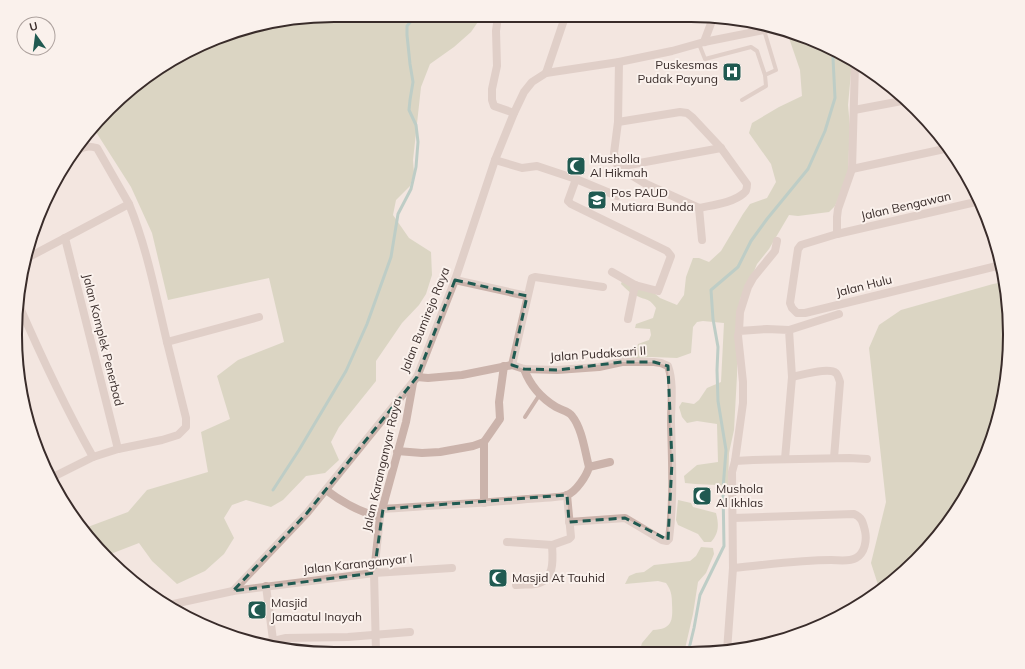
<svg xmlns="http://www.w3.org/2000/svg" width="1025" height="669" viewBox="0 0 1025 669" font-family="Mulish,sans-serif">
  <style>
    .green { fill: #bec2a0 }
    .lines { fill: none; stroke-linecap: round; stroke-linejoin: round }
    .stream { stroke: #7fafa7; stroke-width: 3 }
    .service { stroke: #cbb3ab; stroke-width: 4 }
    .minor { stroke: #cbb3ab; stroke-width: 8 }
    .marked { fill: none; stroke: #205a51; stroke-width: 3; stroke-dasharray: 8 5; stroke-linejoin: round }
    .labels { text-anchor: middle; stroke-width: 4; stroke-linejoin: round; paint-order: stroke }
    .poi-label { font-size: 12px; fill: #392c2a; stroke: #faf1ec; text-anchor: start }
    .street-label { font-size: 12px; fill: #392c2a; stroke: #faf1ec }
    .rim { fill: none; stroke: #392c2a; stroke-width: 2 }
  </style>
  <rect width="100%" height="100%" fill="#f3e6e0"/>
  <g class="green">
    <path d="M335,15L482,16L471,32L454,47L430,64L421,87L413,160L414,173L410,186L396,200L393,215L409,238L431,252L432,275L426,294L419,305L402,323L376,361V381L339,427L331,442L339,460L325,473L306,476L283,500L271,507L246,500L232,505L224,518L234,538L224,554L205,571L177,584L152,561L139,543L108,555L85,528L128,512L147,490L208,472L201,432L230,419L217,376L238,360L284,342L269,278L168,300L152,233L131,187L96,132L83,138L157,69L232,32Z"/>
    <path d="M788,35L832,48L852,62L848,105L850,127L848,171L841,192L835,206L829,212L798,216L789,215L769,249L757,264L750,281L740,299L737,337V375L734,430L729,453L728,486C713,484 699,485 685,483L684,476L697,465L718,462L717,424L697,421L687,423L682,417L679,407L682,402L694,404L699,400L707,388L721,382L724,323L703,321L697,322L693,327L691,353L677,358L652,357L638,358L627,360L622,359L620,354L637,349L638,344L649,340L651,335L650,329L635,328L636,324L653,318L656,308C648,297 647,301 637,296C631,294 625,288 621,284L623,278L647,287L660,298L677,305L684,295L686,277L693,258H699L709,262L721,251L743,214L750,204L767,198L776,182L771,164L749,133L752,123L779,107L802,96L800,70Z"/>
    <path d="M1004,282L1009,314L1007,376L993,437L967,494L931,545L880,591L871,563L886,502L869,348L879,325L901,310L993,284Z"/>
    <path d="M678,500L691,503L693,507L716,513C719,525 719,533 711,542H704L698,534L678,525L676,520Z"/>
    <path d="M701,547L713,548L714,554L706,573L698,582L693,614L684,653H639L642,643L653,630C672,629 673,621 672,604C672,595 671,590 666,583L658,581L625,584L629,576L636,573L644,572L654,565L690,561L696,556Z"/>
  </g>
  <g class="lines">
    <g class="stream">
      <path d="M273,490L299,450L346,371L367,324L391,257L398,214L411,189L416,167L418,142L416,125L409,110L410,100L413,82L410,64L407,35V26L413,19L418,16"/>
      <path d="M688,653L694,628L700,595L724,546L723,489L726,450L718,401L717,370L718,347L713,319L711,290L738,267L751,241L767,219L808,169L825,131L835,98L833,58L834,49"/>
    </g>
    <g class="service">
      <path d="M699,44L705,59L751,47L757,51L765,75"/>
      <path d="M742,100L766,86L765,75L776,70L764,30"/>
      <path d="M525,417L540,394"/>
    </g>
    <g class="minor">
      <path d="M498,16L496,31L497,66L492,89V100L494,106L514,113"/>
      <path d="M704,42L713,18"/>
      <path d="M619,62L618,122L614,153L618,167L646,184L699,208L702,240"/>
      <path d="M855,64L852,169L838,209L837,217V234L980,201"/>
      <path d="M546,73L619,62L672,51L704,42L769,29"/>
      <path d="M854,110L907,100"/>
      <path d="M618,122L680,112L687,113L692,117L721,148L747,184C747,187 747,191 744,193C733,203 713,205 699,208"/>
      <path d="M74,152C83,147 87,145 97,148L129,204"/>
      <path d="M495,160L522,168L537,166L576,179L568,201L571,204L667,251L671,256L658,291L635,285L612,272"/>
      <path d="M618,167L721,148"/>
      <path d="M852,169L949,148"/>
      <path d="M576,179L617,196"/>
      <path d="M837,234L801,245L798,249L790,303L792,308L797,313H805L1001,265"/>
      <path d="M65,238L118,449L162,440L178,435L186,427V418L167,342"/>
      <path d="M29,257L129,204C147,248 156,296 167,342L259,317"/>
      <path d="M455,280L527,296"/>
      <path d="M18,303C41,356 65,407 93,457L118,449"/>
      <path d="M628,319L635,285"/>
      <path d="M789,330L839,314"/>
      <path d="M739,331L740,312L748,287L753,278L775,251L777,241"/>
      <path d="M512,365L532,278L535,277L603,287"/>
      <path d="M417,377L428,378L462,375L512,365L524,369L557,370L599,367L622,362H654L661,363L668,366C674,383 671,404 671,422C672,461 674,500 669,539L667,541L662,540L625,518L569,522"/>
      <path d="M792,377C801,375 829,367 836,373C838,375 839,379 840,382L834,458"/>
      <path d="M397,451L422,453L440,452L473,446L484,442L500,419L499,402L504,366"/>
      <path d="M735,461L753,460L849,458L867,459"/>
      <path d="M589,467L610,462"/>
      <path d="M51,478L93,457"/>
      <path d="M326,490C343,503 359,512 380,517"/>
      <path d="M484,503V442"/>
      <path d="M383,509C431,505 479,504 527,499C535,498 561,498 567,495C576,492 587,475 589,467C585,452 582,428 572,416C569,411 561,410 556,407C541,398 530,385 524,369"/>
      <path d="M507,542L552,545L569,539L571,537L567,495"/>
      <path d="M733,568C766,565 799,560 831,560C839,560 849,562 856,558C865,553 867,540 865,531C863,523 862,517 854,514L733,518"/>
      <path d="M516,585C522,584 529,585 535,584C555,581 553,560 552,545"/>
      <path d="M266,586L273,640"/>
      <path d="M233,591L307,513L417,377L455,280L495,160L514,113L524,92L532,82L546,73L565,17"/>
      <path d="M169,605L233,591L374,573L452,568"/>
      <path d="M265,643L286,638L348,637L410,632"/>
      <path d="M727,651L733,568L732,472L735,461L743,403V382L738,336L739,331L767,329L789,330L792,377L785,459"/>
      <path d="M376,652L374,573L380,517L406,422L413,383"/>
    </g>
  </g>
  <path d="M0 0H1025V669H0ZM455,280L527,296L512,365L524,369L557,370L622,362H654L668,366L672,462L668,540L625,518L569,522L567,495L383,509L374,573L233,591L307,513L417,377Z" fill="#f3e6e0" fill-opacity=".55" fill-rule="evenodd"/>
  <path class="marked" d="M455,280L527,296L512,365L524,369L557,370L622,362H654L668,366L672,462L668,540L625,518L569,522L567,495L383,509L374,573L233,591L307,513L417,377Z"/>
  <defs>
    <g id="hospital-square" transform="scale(1)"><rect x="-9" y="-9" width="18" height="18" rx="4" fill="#205a51" stroke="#faf1ec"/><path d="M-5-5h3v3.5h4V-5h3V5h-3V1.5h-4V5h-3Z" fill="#fff"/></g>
    <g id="mosque-square" transform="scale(1)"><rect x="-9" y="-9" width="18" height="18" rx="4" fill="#205a51" stroke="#faf1ec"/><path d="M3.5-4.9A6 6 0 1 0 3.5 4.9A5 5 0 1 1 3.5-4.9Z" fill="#fff"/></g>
    <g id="school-square" transform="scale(1)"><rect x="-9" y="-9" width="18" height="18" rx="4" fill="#205a51" stroke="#faf1ec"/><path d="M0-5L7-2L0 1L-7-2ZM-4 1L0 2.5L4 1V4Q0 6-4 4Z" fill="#fff"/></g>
  </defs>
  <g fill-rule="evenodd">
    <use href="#hospital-square" x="732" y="72"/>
    <use href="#mosque-square" x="576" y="166"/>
    <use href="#school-square" x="597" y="200"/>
    <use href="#mosque-square" x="702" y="496"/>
    <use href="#mosque-square" x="498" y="578"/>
    <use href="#mosque-square" x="257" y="610"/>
  </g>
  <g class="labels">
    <g class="poi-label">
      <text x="718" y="69" text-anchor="end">Puskesmas<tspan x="718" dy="14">Pudak Payung</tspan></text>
      <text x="590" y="163">Musholla<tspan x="590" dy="14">Al Hikmah</tspan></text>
      <text x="611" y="197">Pos PAUD<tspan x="611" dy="14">Mutiara Bunda</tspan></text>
      <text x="716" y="493">Mushola<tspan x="716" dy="14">Al Ikhlas</tspan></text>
      <text x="512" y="582">Masjid At Tauhid</text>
      <text x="271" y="607">Masjid<tspan x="271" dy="14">Jamaatul Inayah</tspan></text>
    </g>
    <g class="street-label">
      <text transform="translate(906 206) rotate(-13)" y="4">Jalan Bengawan</text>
      <text transform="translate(864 286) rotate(-14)" y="4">Jalan Hulu</text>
      <text transform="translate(425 320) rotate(-68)" y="4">Jalan Bumirejo Raya</text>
      <text transform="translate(103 340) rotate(76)" y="4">Jalan Komplek Penerbad</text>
      <text transform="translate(598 354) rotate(-4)" y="4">Jalan Pudaksari II</text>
      <text transform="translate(382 465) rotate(-77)" y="4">Jalan Karanganyar Raya</text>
      <text transform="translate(358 564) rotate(-6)" y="4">Jalan Karanganyar I</text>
    </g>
  </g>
  <path d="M0 0H1025V669H0ZM334 22H691A312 312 0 0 1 1003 334V335A312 312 0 0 1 691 647H334A312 312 0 0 1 22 335V334A312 312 0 0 1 334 22Z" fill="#faf1ec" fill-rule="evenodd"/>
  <path class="rim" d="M334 22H691A312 312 0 0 1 1003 334V335A312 312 0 0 1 691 647H334A312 312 0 0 1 22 335V334A312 312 0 0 1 334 22Z"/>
  <g transform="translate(36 36) rotate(346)"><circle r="19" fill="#faf1ec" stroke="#ada29e"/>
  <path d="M0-3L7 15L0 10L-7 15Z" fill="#205a51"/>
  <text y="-6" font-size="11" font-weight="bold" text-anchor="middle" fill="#392c2a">U</text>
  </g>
</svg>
